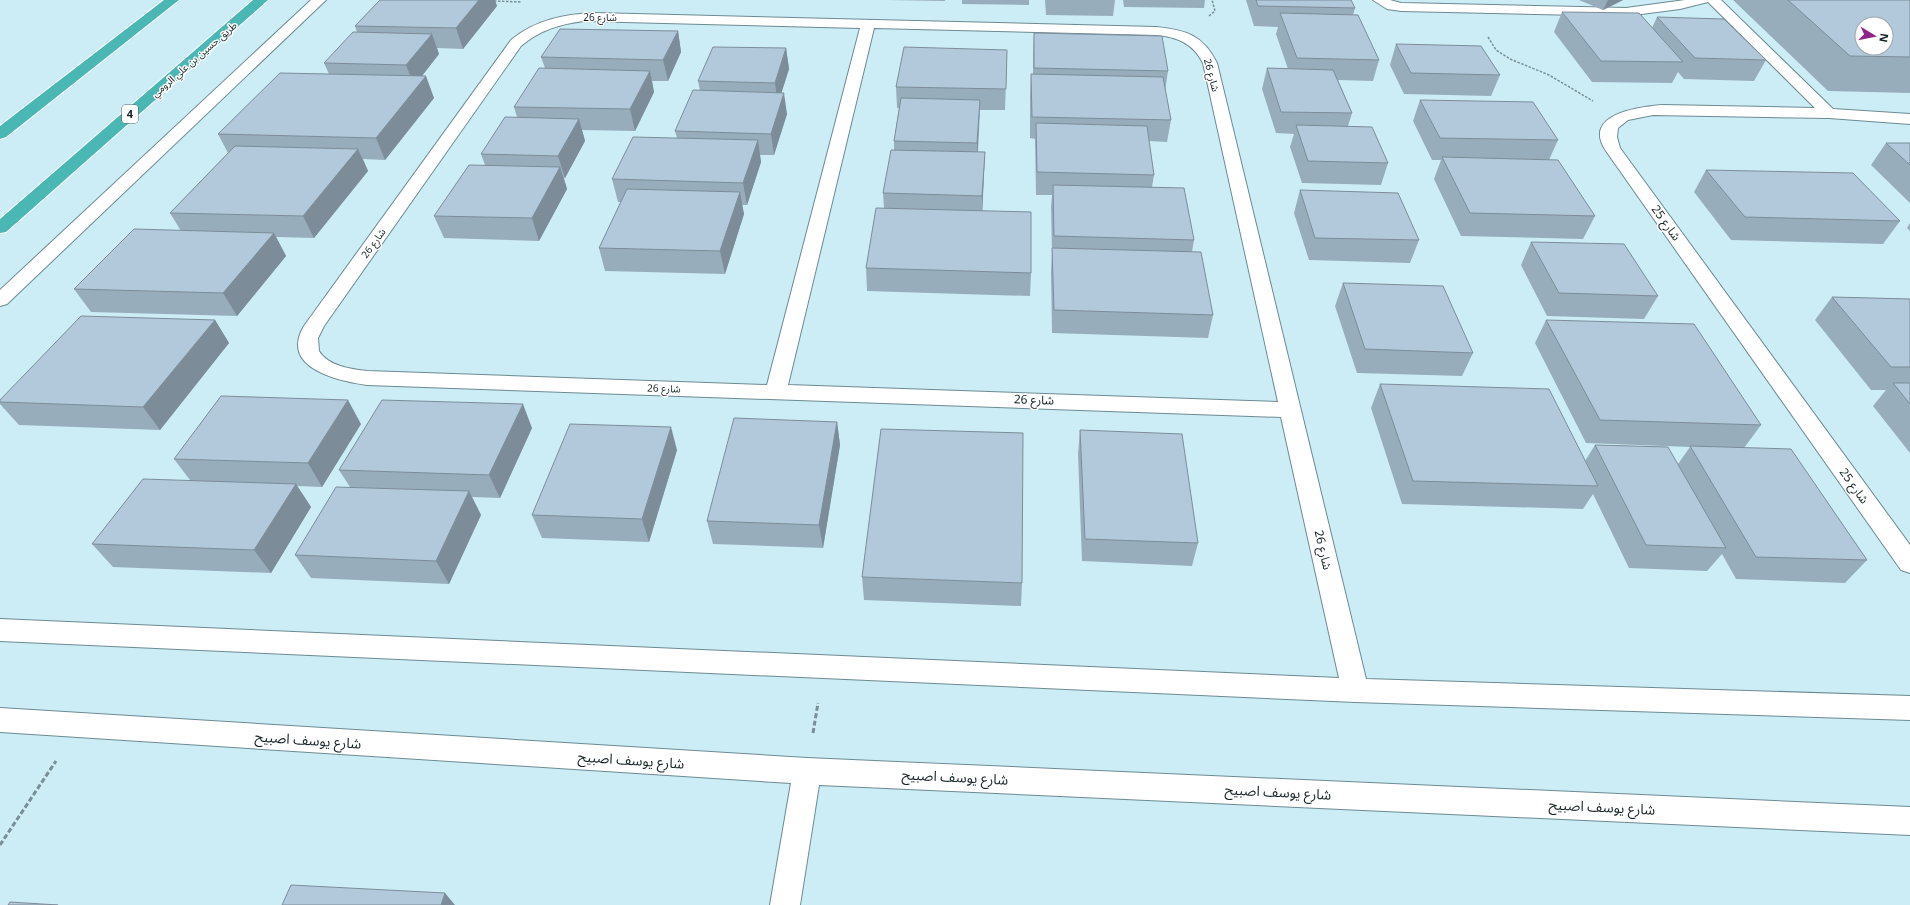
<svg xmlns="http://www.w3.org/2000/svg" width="1910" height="905" viewBox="0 0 1910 905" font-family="'Noto Sans','Noto Sans Arabic',sans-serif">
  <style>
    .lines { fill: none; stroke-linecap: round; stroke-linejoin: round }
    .minor-casing { stroke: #6c8a92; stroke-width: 2 }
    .highway-casing { stroke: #fff; stroke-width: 2 }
    .path-far1 { stroke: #778f95; stroke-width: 1.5; stroke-dasharray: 2.5 1.5; stroke-linecap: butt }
    .path { stroke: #778f95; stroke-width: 3; stroke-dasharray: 5 2.5; stroke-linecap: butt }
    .minor { fill: #fff; fill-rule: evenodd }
    .highway { fill: #4bb7b4; fill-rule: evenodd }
    .wall { fill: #98adbc }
    .shaded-wall { fill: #7c8d99 }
    .building { fill: #b1c9db; stroke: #7c8d99; fill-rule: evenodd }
    .labels { text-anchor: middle; stroke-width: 3; stroke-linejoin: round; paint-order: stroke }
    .far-street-label { font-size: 10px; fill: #152225; stroke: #fff }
    .shield { fill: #fff; stroke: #5b6466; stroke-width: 1 }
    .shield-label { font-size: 11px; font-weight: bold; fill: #152225 }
    .street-label { font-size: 12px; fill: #152225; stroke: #fff }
    .near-street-label { font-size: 14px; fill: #152225; stroke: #fff }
  </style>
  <rect width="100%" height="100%" fill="#ccedf6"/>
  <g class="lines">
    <g class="minor-casing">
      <g id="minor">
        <path d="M311,0H326L7,304L0,306V290Z"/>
        <path d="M1373,0H1390L1401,3L1626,8L1685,0H1721L1833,109L1910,114V124L1829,118L1653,115L1628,120L1618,128L1617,137L1620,148L1910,545V573L1901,570L1606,151C1581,114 1639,107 1662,105L1815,108L1708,2L1680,9L1626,16L1401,11L1387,9Z"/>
        <path d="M595,13L1156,27C1186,30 1203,35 1217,63L1366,679L1910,696V720L1355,702L0,641V619L1339,678L1281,417L367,385C338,381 279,368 304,326L511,40C535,20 564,14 595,13ZM584,21L860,28L767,385L367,371C351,369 328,366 319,351L318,338L324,326L521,46C540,30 560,24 584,21ZM874,28L1156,35C1177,37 1193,43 1203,63L1278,402L788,385Z"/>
        <path d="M0,708L807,758L1910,807V835L819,785L800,905H770L791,783L0,732Z"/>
      </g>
    </g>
    <g class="highway-casing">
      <g id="highway">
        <path d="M164,0H179L6,137L0,139V126Z"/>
        <path d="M253,0H268L6,232L0,233V219Z"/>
      </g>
    </g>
    <g class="path-far1">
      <path d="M494,1L522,2"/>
      <path d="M1209,16L1215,11L1212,0"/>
      <path d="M1488,37L1496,50L1510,59L1549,75L1593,101"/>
    </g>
    <g class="path">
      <path d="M813,733L818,703"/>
      <path d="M0,845L56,761"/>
    </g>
    <use href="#minor" class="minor"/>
    <use href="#highway" class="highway"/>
  </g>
  <g class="wall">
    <path d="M380,0H495L497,6L463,49L437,48L439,54L422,76L434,98L385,160L363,159L368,171L314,238L276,237L286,256L237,316L91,312L74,289L181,231L170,213L228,153L218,134L329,74L324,63L357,32L355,26Z"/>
    <path d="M886,0H945V1Z"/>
    <path d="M962,0H1029V5L962,4Z"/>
    <path d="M1045,0H1115L1113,16L1046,15Z"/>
    <path d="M1123,0H1205L1204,8L1124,7Z"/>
    <path d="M1246,0H1351L1355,8L1353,15L1379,60L1373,81L1338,80L1352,113L1348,126L1388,163L1381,185L1302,183L1290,147L1294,134L1276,133L1262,89L1267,68L1288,69L1276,34L1278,27L1254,26Z"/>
    <path d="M1579,0H1623L1603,10Z"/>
    <path d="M1733,0H1910V93L1828,91Z"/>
    <path d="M1562,12L1652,28L1657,17L1766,60L1754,81L1684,79L1678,72L1672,83L1592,82L1554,32Z"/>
    <path d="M678,31L681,52L668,81H652L654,92L635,131L582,130L585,141L565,178H564L567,189L539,241L444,238L434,216L485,165L481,154L517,117L514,107L545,68L541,57Z"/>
    <path d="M1034,33L1168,71L1165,92L1171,120L1167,142L1149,141L1154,175L1152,187L1194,240L1192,252L1213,315L1208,338L1052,333L1051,271L1052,253L1051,207L1052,195H1036L1035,139L1030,138V95L1031,74H1033V54Z"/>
    <path d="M1396,44L1500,75L1491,96L1404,94L1390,65Z"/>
    <path d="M786,48L789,69L781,93L787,114L774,155H760L761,162L747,205H742L744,214L725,274L605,271L599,248L621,202H618L612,179L677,138L675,131L700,91L698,81Z"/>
    <path d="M1007,50L1005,110H980L978,152H985L982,211L1031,273L1030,296L867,291L866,268L884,208L883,193L894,150V141L899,108H897L896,87Z"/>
    <path d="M1420,100L1558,140L1549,160L1595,216L1583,239L1461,236L1434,179L1441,160H1432L1413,121Z"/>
    <path d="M1886,143H1910V203L1871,165Z"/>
    <path d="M1706,170L1900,221L1883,244L1731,240L1694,192Z"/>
    <path d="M1300,190L1419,240L1410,263L1309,260L1294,213Z"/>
    <path d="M1910,223V231L1907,228Z"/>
    <path d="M1531,242L1658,296L1644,319L1547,316L1521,265Z"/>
    <path d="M1343,283L1473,353L1462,376L1357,373L1335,306Z"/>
    <path d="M1832,297L1910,299V453L1873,406L1886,390H1871L1815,320Z"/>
    <path d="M215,320L229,343L160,430L19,425L0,404V400Z"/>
    <path d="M1546,320L1761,425L1744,448L1867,560L1845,583L1736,579L1722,554L1707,571L1629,568L1593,494L1583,509L1402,504L1371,408L1380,384L1585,461L1595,445L1678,464L1690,447L1586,443L1535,343Z"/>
    <path d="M837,422L840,445L823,548L713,544L707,521Z"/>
    <path d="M361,424L322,487L297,486L311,507L271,573L113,567L92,544L190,480L174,459Z"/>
    <path d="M532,428L500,498L472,497L481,515L449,584L311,578L295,555L350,487L339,470Z"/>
    <path d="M1080,430L1198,543L1192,566L1082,561L1078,454Z"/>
    <path d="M677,450L649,542L542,538L532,515Z"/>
    <path d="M862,577L1022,583L1021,606L864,600Z"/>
  </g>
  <g class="shaded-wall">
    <path d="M479,0H495L497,6L463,49L456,28Z"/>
    <path d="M1608,0H1623L1603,10Z"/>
    <path d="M678,31L681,52L668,81L663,60Z"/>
    <path d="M432,34L439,54L414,86L406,65Z"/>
    <path d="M786,48L789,69L778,104L775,83Z"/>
    <path d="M650,71L654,92L635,131L630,109Z"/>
    <path d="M426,76L434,98L385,160L376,138Z"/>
    <path d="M784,93L787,114L774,155L771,134Z"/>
    <path d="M980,100L979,121L977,165V143Z"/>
    <path d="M579,119L585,141L565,178L558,156Z"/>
    <path d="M758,140L761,162L747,205L743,183Z"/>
    <path d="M358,149L368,171L314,238L303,216Z"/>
    <path d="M985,152L982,218V196Z"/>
    <path d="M560,167L567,189L539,241L532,218Z"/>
    <path d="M740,192L744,214L725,274L720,251Z"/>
    <path d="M274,233L286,256L237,316L223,293Z"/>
    <path d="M215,320L229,343L160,430L143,407Z"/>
    <path d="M348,400L361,424L322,487L308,463Z"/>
    <path d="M523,404L532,428L500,498L489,475Z"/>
    <path d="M837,422L840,445L823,548L819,525Z"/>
    <path d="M671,427L677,450L649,542L642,519Z"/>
    <path d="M296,484L311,507L271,573L254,550Z"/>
    <path d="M469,491L481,515L449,584L436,561Z"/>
    <path d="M445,893L455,905H441Z"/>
  </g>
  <g class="building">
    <path d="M380,0H479L456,28L355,26Z"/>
    <path d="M1256,0H1351L1355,8L1258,6Z"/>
    <path d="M1788,0H1910V57L1850,56ZM1862,24H1886V48H1862Z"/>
    <path d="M1562,12L1639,13L1683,62L1601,61Z"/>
    <path d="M1280,13L1358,15L1379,60L1297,58Z"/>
    <path d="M1657,17L1724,19L1766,60L1695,58Z"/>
    <path d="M560,29L678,31L663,60L541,57Z"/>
    <path d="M353,32L432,34L406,65L324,63Z"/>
    <path d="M1034,33L1162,36L1168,71L1034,68Z"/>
    <path d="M1396,44L1481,46L1500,75L1411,73Z"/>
    <path d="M713,47L786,48L775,83L698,81Z"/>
    <path d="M904,47L1007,50L1006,89L896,87Z"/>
    <path d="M539,68L650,71L630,109L514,107Z"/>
    <path d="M1267,68L1333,70L1352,113L1281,112Z"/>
    <path d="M280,73L426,76L376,138L218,134Z"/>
    <path d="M1031,74L1163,77L1171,120L1032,117Z"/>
    <path d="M693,90L784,93L771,134L675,131Z"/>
    <path d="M901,98L980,100L977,143L894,141Z"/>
    <path d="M1420,100L1533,102L1558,140L1440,138Z"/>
    <path d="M505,117L579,119L558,156L481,154Z"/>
    <path d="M1036,123L1147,126L1154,175L1037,172Z"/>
    <path d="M1296,125L1372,127L1388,163L1308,161Z"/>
    <path d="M633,137L758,140L743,183L612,179Z"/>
    <path d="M1886,143H1910V165Z"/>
    <path d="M235,146L358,149L303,216L170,213Z"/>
    <path d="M891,150L985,152L982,196L883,193Z"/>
    <path d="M1442,157L1558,160L1595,216L1470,213Z"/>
    <path d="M469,165L560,167L532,218L434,216Z"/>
    <path d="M1706,170L1853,173L1900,221L1745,217Z"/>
    <path d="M1053,185L1184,188L1194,240L1054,236Z"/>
    <path d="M627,189L740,192L720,251L599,248Z"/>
    <path d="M1300,190L1398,193L1419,240L1315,238Z"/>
    <path d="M876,208L1031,212V273L866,268Z"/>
    <path d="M134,229L274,233L223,293L74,289Z"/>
    <path d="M1531,242L1624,244L1658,296L1559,293Z"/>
    <path d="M1052,248L1201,252L1213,315L1054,310Z"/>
    <path d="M1343,283L1443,286L1473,353L1365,349Z"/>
    <path d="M1832,297L1910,299V367H1891Z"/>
    <path d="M81,316L215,320L143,407L0,402V400Z"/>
    <path d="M1546,320L1694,324L1761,425L1600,420Z"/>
    <path d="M1893,383H1910V404Z"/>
    <path d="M1380,384L1549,389L1598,486L1413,481Z"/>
    <path d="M221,396L348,400L308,463L174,459Z"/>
    <path d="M382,400L523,404L489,475L339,470Z"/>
    <path d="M734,418L837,422L819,525L707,521Z"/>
    <path d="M570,424L671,427L642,519L532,515Z"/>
    <path d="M881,429L1023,433L1022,583L862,577Z"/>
    <path d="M1080,430L1182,434L1198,543L1085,539Z"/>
    <path d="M1595,445L1668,447L1726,548L1646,545Z"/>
    <path d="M1690,446L1791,449L1867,560L1756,557Z"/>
    <path d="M143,479L296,484L254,550L92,544Z"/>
    <path d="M336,487L469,491L436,561L295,555Z"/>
    <path d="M291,885L445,893L441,905H282Z"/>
    <path d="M10,902L58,905H8Z"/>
  </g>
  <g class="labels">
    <g class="far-street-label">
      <text x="600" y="21">شارع 26</text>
      <text transform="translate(194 59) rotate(-41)" y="4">طريق حسين بن علي الرومي</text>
      <text transform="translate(1212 75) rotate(75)" y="4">شارع 26</text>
      <text transform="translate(373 243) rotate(-54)" y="4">شارع 26</text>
      <text transform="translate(664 388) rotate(2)" y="4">شارع 26</text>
    </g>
    <rect class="shield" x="122" y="105" width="16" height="18" rx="3"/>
    <g class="shield-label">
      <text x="130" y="118">4</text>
    </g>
    <g class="street-label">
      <text transform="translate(1666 223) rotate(54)" y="4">شارع 25</text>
      <text transform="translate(1034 400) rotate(2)" y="4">شارع 26</text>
      <text transform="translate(1854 486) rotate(54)" y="4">شارع 25</text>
      <text transform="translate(1323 550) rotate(77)" y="4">شارع 26</text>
    </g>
    <g class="near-street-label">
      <text transform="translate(308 740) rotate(4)" y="5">شارع يوسف اصبيح</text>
      <text transform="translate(631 760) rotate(4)" y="5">شارع يوسف اصبيح</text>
      <text transform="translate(955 777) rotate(3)" y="5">شارع يوسف اصبيح</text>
      <text transform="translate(1278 792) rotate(3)" y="5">شارع يوسف اصبيح</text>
      <text transform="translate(1602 807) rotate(3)" y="5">شارع يوسف اصبيح</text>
    </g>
  </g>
  <g transform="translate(1874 36) rotate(100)"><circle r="19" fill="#ffffff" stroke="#a1a7a8"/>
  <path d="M0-3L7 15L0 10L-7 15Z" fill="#8f2488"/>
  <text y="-6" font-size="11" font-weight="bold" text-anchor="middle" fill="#152225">N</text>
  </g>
</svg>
